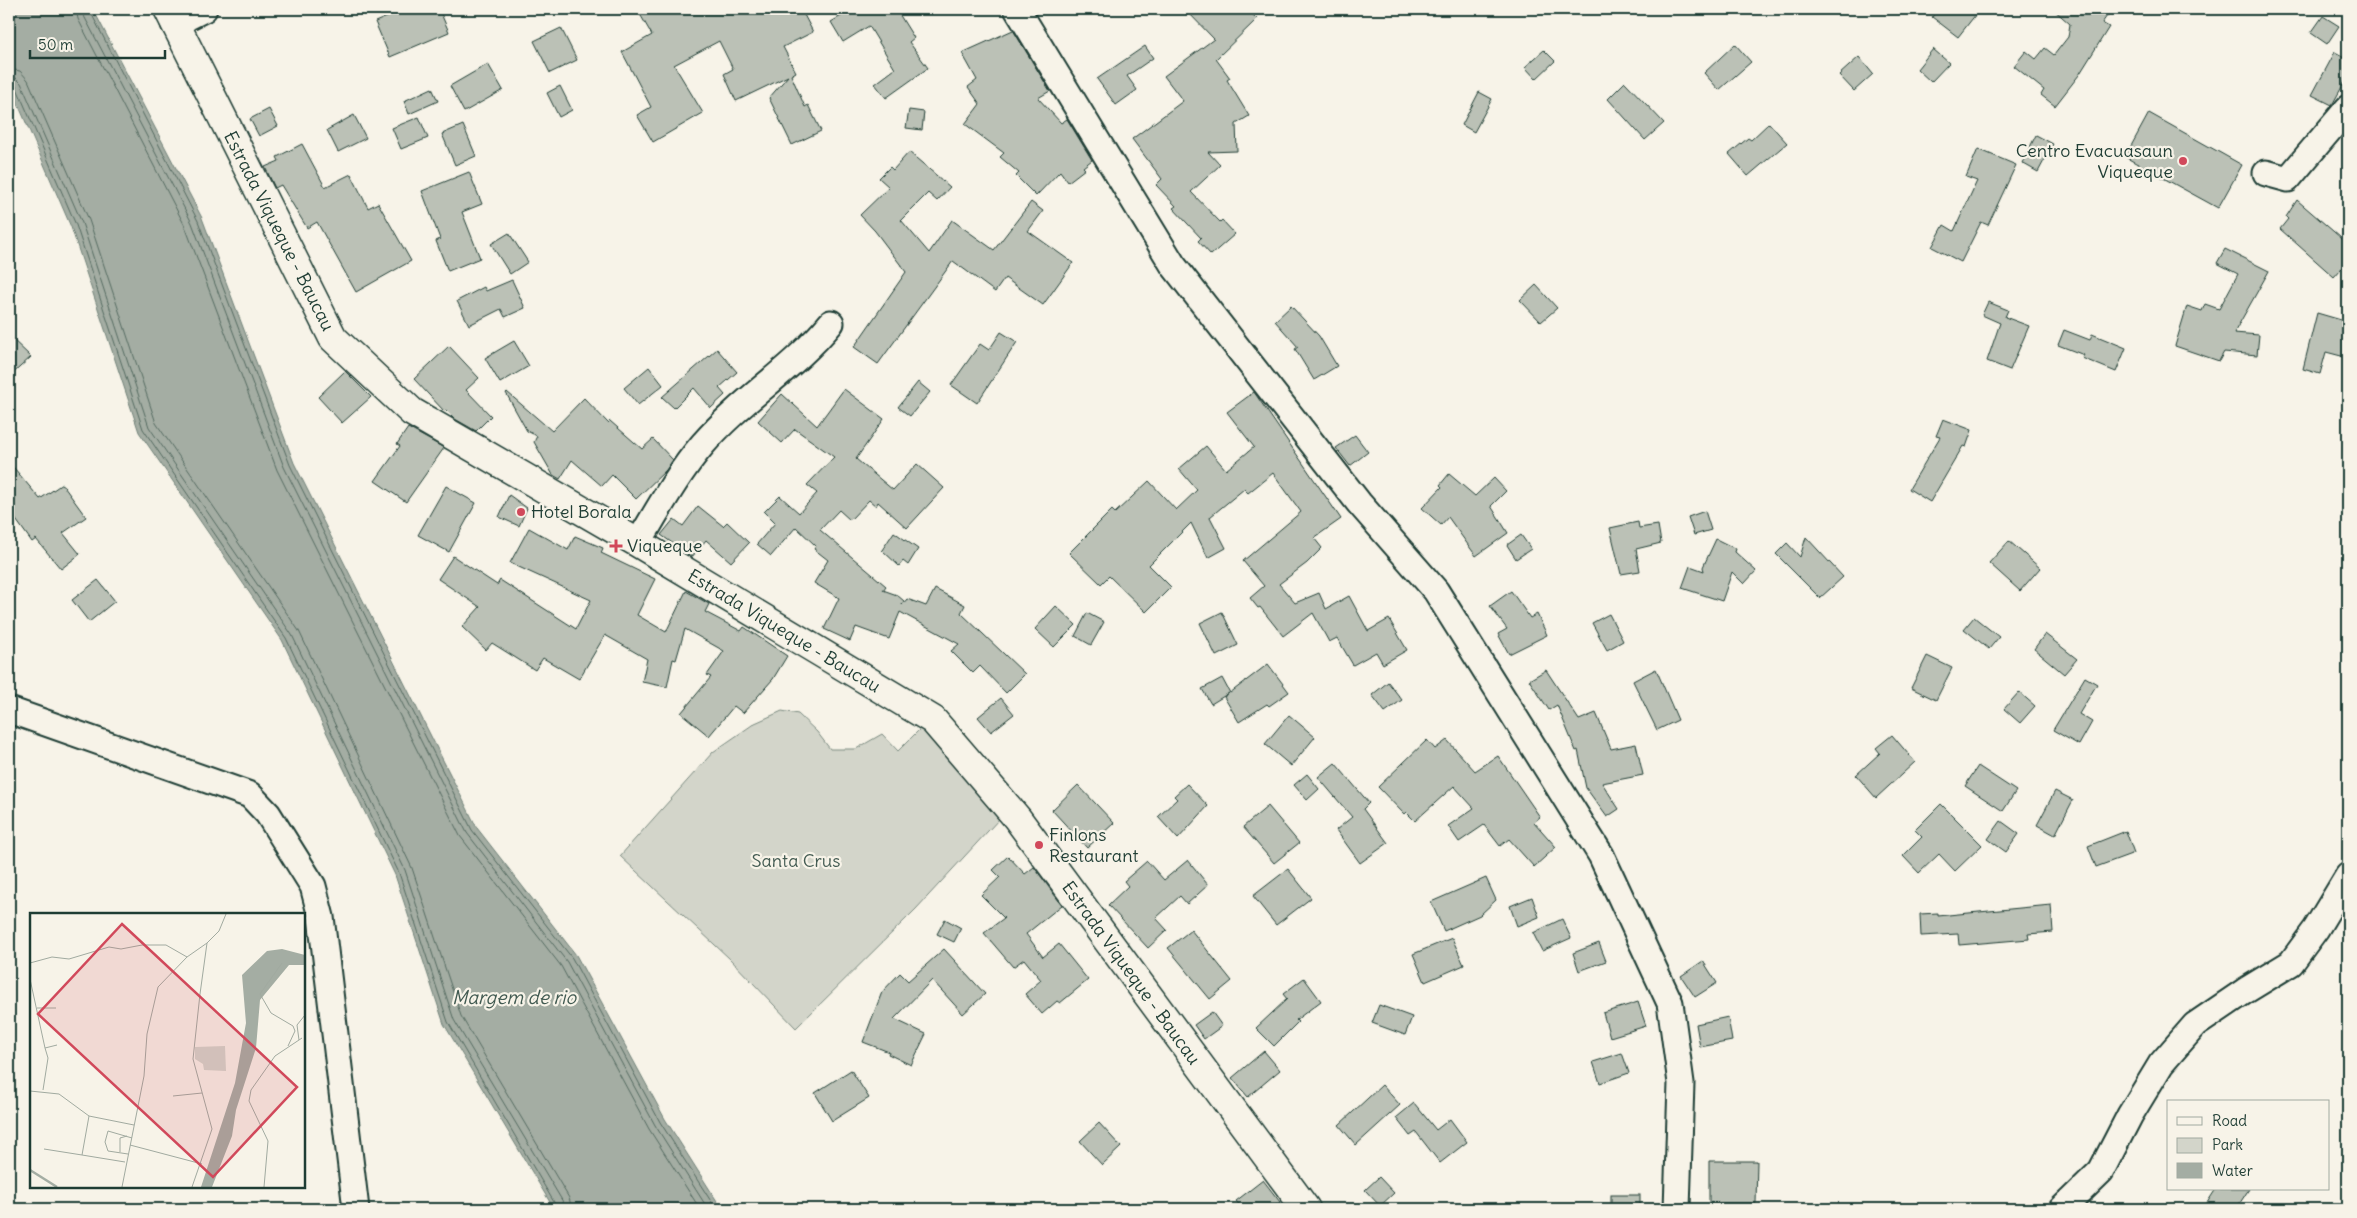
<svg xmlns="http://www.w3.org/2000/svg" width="2357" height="1218" viewBox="0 0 2357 1218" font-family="Delius,sans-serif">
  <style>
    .green { fill: #d3d5ca; stroke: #79897f }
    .water { fill: #a4ada3; stroke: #6f8077 }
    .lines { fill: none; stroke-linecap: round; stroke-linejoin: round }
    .shore { stroke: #546a60; stroke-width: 1 }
    .building { fill: #bbc1b6; stroke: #1f3d34 }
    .minor-casing { stroke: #1f3d34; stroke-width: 29 }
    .major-casing { stroke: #1f3d34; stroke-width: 31 }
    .minor { stroke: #f7f3e8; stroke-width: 25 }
    .major { stroke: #f7f3e8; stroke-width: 28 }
    .poi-dot { fill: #d1495b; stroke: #f7f3e8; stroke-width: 2 }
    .labels { text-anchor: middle; stroke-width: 4.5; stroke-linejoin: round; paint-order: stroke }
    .poi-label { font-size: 18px; fill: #1f3d34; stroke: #f7f3e8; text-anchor: start }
    .street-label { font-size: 18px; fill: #1f3d34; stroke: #f7f3e8 }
    .park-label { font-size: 18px; fill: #435b52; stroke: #f7f3e8 }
    .water-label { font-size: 19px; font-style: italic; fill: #405950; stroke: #f7f3e8 }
    .inset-river { fill: none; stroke: #a4ada3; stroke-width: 2.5 }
    .inset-road { fill: none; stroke: #a1aaa0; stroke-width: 1 }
    .view { fill: #d1495b; fill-opacity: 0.15; stroke: #d1495b; stroke-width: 2.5 }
    .inset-edge { fill: none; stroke: #1f3d34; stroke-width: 2.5 }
  </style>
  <rect width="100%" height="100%" fill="#f7f3e8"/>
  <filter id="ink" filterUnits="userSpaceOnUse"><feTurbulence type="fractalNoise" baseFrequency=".02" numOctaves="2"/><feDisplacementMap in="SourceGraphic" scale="10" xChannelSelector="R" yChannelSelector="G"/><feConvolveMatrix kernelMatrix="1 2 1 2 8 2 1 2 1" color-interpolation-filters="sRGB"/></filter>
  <g filter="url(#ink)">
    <path class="green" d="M782,711L798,714L817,732L830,749H856L882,734L898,751L922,727L1000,818L916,909L796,1028L730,959L620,856L713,752L755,723Z"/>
    <path class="water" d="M9,9H93L202,218L294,463L477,828L576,955L665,1119L722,1209H554L444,1024L395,875L282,640L139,432L71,227L9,83Z"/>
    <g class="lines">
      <g class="shore">
        <path d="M76,9L78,19L185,226L277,470L460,836L561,966L649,1129L700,1209"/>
        <path d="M83,9L84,16L192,223L284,467L467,833L567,962L655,1125L708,1209"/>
        <path d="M89,9L198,221L290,465L472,830L572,958L660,1122L716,1209"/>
        <path d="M9,69L20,71L28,80L89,220L156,423L299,631L412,868L461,1016L569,1198L572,1209"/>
        <path d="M9,76L16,78L21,83L82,223L149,427L292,635L405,870L454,1020L563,1202L564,1209"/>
        <path d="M9,83L16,86L76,225L143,429L286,638L399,873L448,1022L558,1209"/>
      </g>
    </g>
    <g class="building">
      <path d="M406,9H439L449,32L390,57L375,22Z"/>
      <path d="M637,9H801L813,32L783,47L796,72L791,75L805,107L808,105L821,131L792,145L769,98L788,76L736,101L724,74L733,69L719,41L674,65L703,113L653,142L637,115L651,107L622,52L652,35Z"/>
      <path d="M853,9H896L914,38L909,42L928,68L886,98L875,84L895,69L869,26L843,42L831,22Z"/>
      <path d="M1185,9H1247L1257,19L1216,59L1230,78L1227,80L1249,116L1236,124L1237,151L1208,152L1220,165L1191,192L1220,222L1222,220L1235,234L1211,255L1198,241L1201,238L1173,208L1176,206L1156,185L1162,179L1132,139L1183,101L1164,76L1214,39Z"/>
      <path d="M1938,9H1980L1958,37L1932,17Z"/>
      <path d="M2053,9H2112L2102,23L2109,27L2079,75L2055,106L2041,95L2044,90L2014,66L2026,51L2036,59L2045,48L2054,55L2068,37L2070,24Z"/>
      <path d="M2323,16L2339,26L2327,44L2311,33Z"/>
      <path d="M561,28L577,60L550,73L534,41Z"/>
      <path d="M1013,30L1050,91L1038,98L1061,123L1067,119L1092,160L1083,167L1085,169L1068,182L1060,171L1036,196L1016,176L1019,173L1000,157L1004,153L965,124L980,104L968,87L977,80L962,53Z"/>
      <path d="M1735,44L1751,62L1719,90L1704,73Z"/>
      <path d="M1145,46L1153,58L1127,76L1137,90L1116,105L1097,79Z"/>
      <path d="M1933,49L1949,63L1931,82L1917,69Z"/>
      <path d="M1544,50L1555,61L1536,79L1525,67Z"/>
      <path d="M2335,52L2348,59V76L2332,105L2312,95Z"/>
      <path d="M1859,57L1873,74L1854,91L1839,75Z"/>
      <path d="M488,64L503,90L464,112L450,86Z"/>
      <path d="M1625,82L1664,123L1645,140L1608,99Z"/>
      <path d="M560,86L572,110L559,117L547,93Z"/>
      <path d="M432,88L438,101L409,114L404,101Z"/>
      <path d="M1479,92L1492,99L1474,132L1462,125Z"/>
      <path d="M269,109L278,126L259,136L250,119Z"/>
      <path d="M909,110L924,112L922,130L906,128Z"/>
      <path d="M2149,113L2242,165L2218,208L2125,157Z"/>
      <path d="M354,115L366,138L338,152L327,130Z"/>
      <path d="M419,117L428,138L401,149L392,128Z"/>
      <path d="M1769,123L1787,143L1748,176L1729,154L1748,138L1751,140Z"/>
      <path d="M463,125L476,156L455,165L442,134Z"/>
      <path d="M2036,135L2053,144L2038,172L2022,163Z"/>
      <path d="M302,144L325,187L351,174L368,208L378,203L411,261L356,292L317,222L307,228L281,185L275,188L265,167L279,161L277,157Z"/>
      <path d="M1978,149L2016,165L1988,225L1981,222L1961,262L1932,247L1944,225L1954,231L1977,181L1966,177Z"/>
      <path d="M909,152L950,187L937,201L928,193L901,220L929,253L952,220L994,250L1031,202L1043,211L1028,231L1073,263L1043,305L1005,278L995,292L953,261L878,364L854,347L906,272L875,231L860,215L889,187L879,178L890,167L893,170Z"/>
      <path d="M469,172L482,204L462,212L480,258L448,271L436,241L440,239L422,191Z"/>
      <path d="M2297,200L2348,244V261L2334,277L2280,229L2288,219L2286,217Z"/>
      <path d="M509,233L528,262L510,274L491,244Z"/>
      <path d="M2225,249L2269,271L2234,333L2259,335L2257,355L2224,352L2219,361L2175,346L2187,306L2202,311L2205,304L2219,309L2238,274L2217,263Z"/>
      <path d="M512,280L525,308L505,317L501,309L469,325L457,301L484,287L486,291Z"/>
      <path d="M1536,285L1557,308L1541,322L1520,300Z"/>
      <path d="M1988,302L2008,310L2005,317L2029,326L2010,370L1987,361L2000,323L1982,315Z"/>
      <path d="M1291,306L1319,336L1337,366L1314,380L1295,349L1298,347L1275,321Z"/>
      <path d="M2317,313L2348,322V346L2345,357L2326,352L2320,374L2303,369Z"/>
      <path d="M2064,330L2090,340L2092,334L2126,348L2116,372L2082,358L2084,355L2058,345Z"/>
      <path d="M1001,332L1017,342L977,403L951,385L980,344L989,350Z"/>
      <path d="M9,336L31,357L9,377Z"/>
      <path d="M514,341L529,366L500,383L485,358Z"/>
      <path d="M449,346L479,378L466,390L491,416L476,431L455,419L446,410L444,411L414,379Z"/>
      <path d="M717,349L737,372L719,388L725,395L711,408L694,388L674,408L662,397Z"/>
      <path d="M649,367L663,385L638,405L624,388Z"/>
      <path d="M345,371L371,397L342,423L318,397Z"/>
      <path d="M918,382L930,392L910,416L898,407Z"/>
      <path d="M844,389L884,419L856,459L893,490L917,464L944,488L907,528L878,502L876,506L869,500L850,520L839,510L820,530L886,586L883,590L897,595L904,601L902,605L907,599L926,606L935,589L965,605L961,613L1025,674L1006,693L980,666L973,673L951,651L959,644L900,612L889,639L856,627L850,641L824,629L839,598L814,583L828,560L814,549L816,546L796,527L771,556L757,544L775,523L764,512L780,496L799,513L817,493L807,485L834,457L795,429L782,443L758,421L782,394L817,426Z"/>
      <path d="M507,392L552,431L584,398L608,423L610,421L642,449L653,439L673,460L667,469L636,499L612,475L602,486L572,460L560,479L553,475L534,442L537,436L527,431L506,393Z"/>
      <path d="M1254,392L1341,519L1314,538L1322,548L1307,563L1279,584L1295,603L1319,593L1326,609L1349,596L1368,631L1389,619L1407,650L1383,664L1376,652L1353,665L1337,638L1329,642L1313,613L1283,636L1260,607L1258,608L1250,598L1264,586L1243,561L1301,512L1273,473L1248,493L1244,489L1210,517L1226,548L1208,558L1191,523L1149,565L1171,587L1146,612L1109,576L1101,584L1069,553L1112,510L1115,513L1149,481L1176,510L1197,490L1179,469L1206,446L1226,470L1254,447L1227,412Z"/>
      <path d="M1943,419L1972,430L1966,447L1963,446L1930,502L1909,489L1940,437L1936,436Z"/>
      <path d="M408,428L444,448L406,502L375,481L400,446L397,444Z"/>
      <path d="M1355,435L1368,452L1350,466L1336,448Z"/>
      <path d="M9,462L40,499L62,484L86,517L63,533L80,554L61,569L36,539L32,542L9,510Z"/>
      <path d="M1449,474L1475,496L1494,478L1506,491L1491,506L1508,533L1476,556L1448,517L1441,525L1422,508L1442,487L1440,485Z"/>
      <path d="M446,486L476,503L449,552L418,535Z"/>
      <path d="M509,495L527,508L519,526L499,517Z"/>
      <path d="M698,506L723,526L727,522L749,543L731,562L706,540L692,557L661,535L674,519L683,526Z"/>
      <path d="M1705,511L1711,530L1694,535L1688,517Z"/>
      <path d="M1638,522L1639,528L1658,525L1661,543L1636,549L1640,571L1621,574L1610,528Z"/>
      <path d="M529,528L568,550L575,536L603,548L601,553L655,579L637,615L666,632L686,591L709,604L705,612L741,631L744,627L787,656L773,679L743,713L734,706L709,736L681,713L711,677L707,675L724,651L685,629L676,660L673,659L667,687L642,682L647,659L605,635L579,679L543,658L535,670L492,643L486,650L462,627L480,607L438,579L453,556L497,585L500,580L576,629L591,600L510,563Z"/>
      <path d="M894,532L918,549L908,565L903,561L899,566L882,550Z"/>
      <path d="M1521,535L1531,549L1516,559L1507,545Z"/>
      <path d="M1806,537L1843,577L1820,598L1776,554L1787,543L1800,557Z"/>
      <path d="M1716,539L1736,549L1735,552L1756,571L1744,584L1732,572L1722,601L1682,588L1690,566L1704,571L1703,567Z"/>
      <path d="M2009,541L2040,568L2020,591L1989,563Z"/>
      <path d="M98,580L115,601L89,622L72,600Z"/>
      <path d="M1511,591L1530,618L1537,614L1547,635L1509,654L1498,634L1507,629L1490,606Z"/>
      <path d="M1056,606L1076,625L1054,647L1035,629Z"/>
      <path d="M1222,612L1238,645L1216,656L1200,623Z"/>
      <path d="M1087,613L1104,622L1091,645L1075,636Z"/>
      <path d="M1609,614L1623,641L1607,650L1592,623Z"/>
      <path d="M1974,617L1999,637L1989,649L1964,629Z"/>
      <path d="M2045,634L2077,659L2064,674L2034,649Z"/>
      <path d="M1927,656L1952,668L1936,700L1911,688Z"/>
      <path d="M1268,664L1289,692L1269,706L1267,704L1239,722L1224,697L1229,693L1211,704L1202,689L1222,678L1230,693Z"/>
      <path d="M1656,669L1678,720L1657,730L1633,681Z"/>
      <path d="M1546,670L1579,720L1596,713L1611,749L1636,744L1643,775L1602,783L1619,809L1607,817L1586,788L1578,750L1576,751L1557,705L1549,710L1529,680Z"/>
      <path d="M2085,677L2097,684L2079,714L2092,722L2079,745L2053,730Z"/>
      <path d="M1388,682L1402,700L1385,712L1372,695Z"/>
      <path d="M2019,692L2035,706L2020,723L2004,709Z"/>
      <path d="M1001,698L1014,714L991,732L978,717Z"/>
      <path d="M1289,715L1315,737L1291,766L1265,744Z"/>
      <path d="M1892,735L1915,762L1876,798L1856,775L1880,753L1876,748Z"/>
      <path d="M1427,740L1435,749L1447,740L1475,771L1498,756L1540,817L1534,822L1556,847L1534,867L1509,839L1500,846L1484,825L1459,842L1448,826L1474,808L1454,786L1415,821L1406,812L1404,814L1378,787Z"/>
      <path d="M1335,763L1369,803L1363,809L1388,843L1360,863L1336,830L1352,817L1318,777Z"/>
      <path d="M1978,766L2016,791L2003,811L1965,786Z"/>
      <path d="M1307,774L1319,789L1307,800L1294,785Z"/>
      <path d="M1187,784L1208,806L1178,839L1158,817L1177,799L1174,796Z"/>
      <path d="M1078,785L1114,823L1087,848L1052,810Z"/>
      <path d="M2055,791L2073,800L2055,835L2037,825Z"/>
      <path d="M1941,804L1982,845L1955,871L1939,854L1919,873L1903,856L1922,837L1915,830Z"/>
      <path d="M1268,806L1299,843L1274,863L1243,827Z"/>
      <path d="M2001,821L2019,834L2006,852L1988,839Z"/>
      <path d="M2126,831L2134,853L2096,867L2088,846Z"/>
      <path d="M1008,856L1025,874L1034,867L1062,905L1026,934L1043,957L1059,944L1088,980L1060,1003L1057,1001L1042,1014L1025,994L1041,980L1024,959L1013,967L984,933L1004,918L981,895L1000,877L993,870Z"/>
      <path d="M1188,860L1208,885L1187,904L1180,896L1156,918L1167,930L1148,948L1108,905L1128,886L1124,881L1147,861L1164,880Z"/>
      <path d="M1288,869L1311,898L1276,925L1253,896Z"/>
      <path d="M1486,878L1496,900L1480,915L1444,931L1431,902Z"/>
      <path d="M1532,897L1539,917L1517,926L1510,906Z"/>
      <path d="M2051,905L2053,932L2028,934L2029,939L1959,945L1958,934L1921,936L1920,914L1938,913V916Z"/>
      <path d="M945,919L961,928L954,942L937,934Z"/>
      <path d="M1562,919L1571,938L1542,951L1533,933Z"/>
      <path d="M1191,930L1232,981L1210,999L1168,948Z"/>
      <path d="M1452,938L1464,965L1425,982L1413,954Z"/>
      <path d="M1599,943L1606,961L1579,971L1573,953Z"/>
      <path d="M944,949L985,994L963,1014L932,980L894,1019L926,1034L911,1065L888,1054L889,1052L863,1042L882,992L900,973L908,981Z"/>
      <path d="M1703,961L1717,983L1695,997L1681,976Z"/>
      <path d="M1304,978L1321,1001L1296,1020L1298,1022L1274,1046L1256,1028L1287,999L1283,994Z"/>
      <path d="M1638,1002L1646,1026L1610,1037L1603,1013Z"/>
      <path d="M1379,1005L1412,1017L1405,1035L1372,1023Z"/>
      <path d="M1212,1012L1222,1026L1204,1039L1194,1025Z"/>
      <path d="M1728,1017L1732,1041L1700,1047L1696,1024Z"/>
      <path d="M1264,1051L1280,1070L1248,1097L1232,1078Z"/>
      <path d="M1622,1053L1629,1073L1600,1083L1593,1062Z"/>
      <path d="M851,1070L869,1098L832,1121L815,1093Z"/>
      <path d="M1382,1085L1400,1105L1356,1145L1339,1125Z"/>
      <path d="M1414,1103L1436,1130L1450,1119L1467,1142L1440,1163L1416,1132L1410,1136L1396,1118Z"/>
      <path d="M1099,1123L1121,1147L1102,1165L1080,1141Z"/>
      <path d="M1709,1161H1757L1756,1203H1709Z"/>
      <path d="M1379,1177L1394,1193L1380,1206L1365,1190Z"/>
      <path d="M1263,1180L1280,1202L1271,1209H1243L1236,1201Z"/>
      <path d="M2216,1189H2249L2236,1209H2203Z"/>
      <rect x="1611" y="1195" width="29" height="14"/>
    </g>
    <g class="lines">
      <g class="minor-casing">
        <g id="minor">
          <path d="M1017,9L1173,265L1359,503L1436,591L1601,855L1670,1003L1681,1083L1677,1209"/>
          <path d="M174,24L204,9"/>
          <path d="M2266,173L2288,179L2348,108"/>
          <path d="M638,543C658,510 678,473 703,444C742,399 794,368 831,323"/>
          <path d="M9,710L250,795L268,814L313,886L321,917L356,1209"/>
          <path d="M2062,1209L2101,1171L2130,1115L2161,1064L2195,1025L2245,991L2291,963L2316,929L2348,876"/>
        </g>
      </g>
      <g class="major-casing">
        <path id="major" d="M168,9L333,338L412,412L638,543L933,720L1017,818L1306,1209"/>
      </g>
      <use href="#minor" class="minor"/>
      <use href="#major" class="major"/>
    </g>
  </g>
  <g class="poi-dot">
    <circle cx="2183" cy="161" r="5"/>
    <circle cx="521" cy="512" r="5"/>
    <path d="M613.5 538.5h5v5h5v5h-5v5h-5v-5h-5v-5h5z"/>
    <circle cx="1039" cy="845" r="5"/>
  </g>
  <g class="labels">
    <g class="poi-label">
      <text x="2173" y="157" text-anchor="end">Centro Evacuasaun<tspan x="2173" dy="21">Viqueque</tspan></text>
      <text x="531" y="518">Hotel Borala</text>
      <text x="627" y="552">Viqueque</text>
      <text x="1049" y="841">Finlons<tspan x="1049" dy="21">Restaurant</tspan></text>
    </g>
    <g class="street-label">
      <text transform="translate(279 231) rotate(63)" y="6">Estrada Viqueque - Baucau</text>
      <text transform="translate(784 631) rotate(31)" y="6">Estrada Viqueque - Baucau</text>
      <text transform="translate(1131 973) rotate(54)" y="6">Estrada Viqueque - Baucau</text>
    </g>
    <g class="park-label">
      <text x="796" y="867">Santa Crus</text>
    </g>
    <g class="water-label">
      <text x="514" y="1004">Margem de rio</text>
    </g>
  </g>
  <g transform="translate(30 913)">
    <rect width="275" height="275" fill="#f7f3e8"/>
    <path d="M195,133L196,158L174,157L173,151L165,146V134Z" fill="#d3d5ca"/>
    <path d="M252,36L275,42V52H259L230,87L226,135L206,197L202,223L182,274H171L205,170L216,110L212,62L237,38Z" fill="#a4ada3"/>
    <path class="inset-river" d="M0,257L27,274"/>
    <path class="inset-road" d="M0,50L22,44L39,46L79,34L91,36L112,32H136L157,44M252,50L230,81L241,100L263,113L265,118L258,133M0,66L15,135M7,95H26M269,127L267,112L275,102M13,177L18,145L15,135L27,132M0,178L29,181L59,203L104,212M143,183L172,180M59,203L52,242L95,249M100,232L172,251M14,236L52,242M90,239V225L97,223M98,241L78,238L75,229L78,218L102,225M92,274L114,163L117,121L128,74L157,44L177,30M162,274L182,216L163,146L170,81L177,30L189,18L196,1M234,274L238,228L219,188L221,177L245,143L272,125"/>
    <path class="view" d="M92,11L267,174L183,264L8,101Z"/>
    <rect width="275" height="275" class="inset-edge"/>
  </g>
  <rect width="2357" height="1218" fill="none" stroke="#f7f3e8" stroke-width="30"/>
  <rect x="15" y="15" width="2327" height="1188" fill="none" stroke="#1f3d34" stroke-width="2" filter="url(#ink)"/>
  <rect x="2167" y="1100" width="162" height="90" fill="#f7f3e8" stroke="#a1aaa0"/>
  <rect x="2177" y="1117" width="25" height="8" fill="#f7f3e8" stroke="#a1aaa0"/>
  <text x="2212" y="1126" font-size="15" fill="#1f3d34">Road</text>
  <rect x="2177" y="1138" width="25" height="15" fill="#d3d5ca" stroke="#a1aaa0"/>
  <text x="2212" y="1150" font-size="15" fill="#1f3d34">Park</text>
  <rect x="2177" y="1163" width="25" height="15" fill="#a4ada3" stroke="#a1aaa0"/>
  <text x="2212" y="1176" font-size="15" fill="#1f3d34">Water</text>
  <path d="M30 50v8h135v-8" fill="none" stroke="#1f3d34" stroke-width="2.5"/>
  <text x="38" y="50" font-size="15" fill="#1f3d34" stroke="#f7f3e8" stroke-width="4" paint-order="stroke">50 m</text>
</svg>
